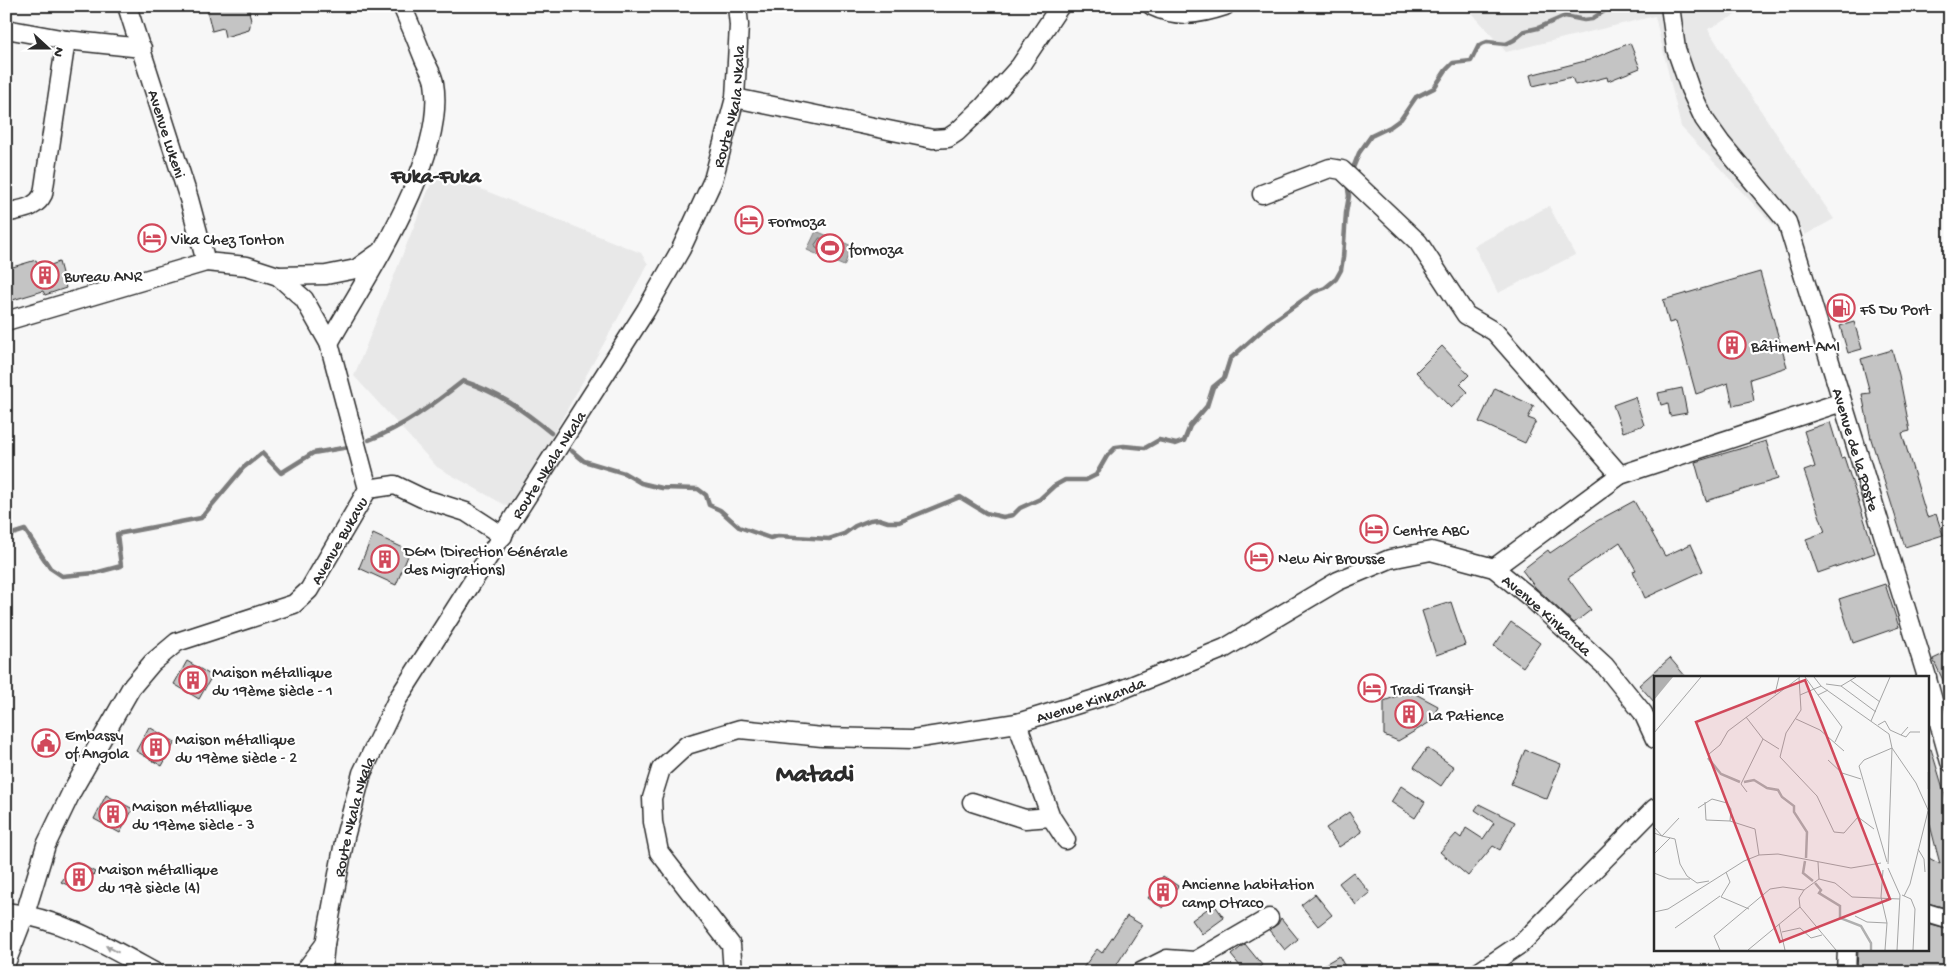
<svg xmlns="http://www.w3.org/2000/svg" width="1956" height="978" viewBox="0 0 1956 978" font-family="'Gochi Hand',sans-serif">
  <style>
    .built { fill: #e8e8e8 }
    .water { fill: #b0b0b0; stroke: #7b7b7b }
    .lines { fill: none; stroke-linecap: round; stroke-linejoin: round }
    .shore { stroke: #606060; stroke-width: 1 }
    .stream { stroke: #7b7b7b; stroke-width: 4.5 }
    .building { fill: #c4c4c4; stroke: #2b2b2b }
    .minor-casing { stroke: #2b2b2b; stroke-width: 21 }
    .minor { stroke: #fff; stroke-width: 18 }
    .oneway { fill: #a0a0a0 }
    .labels { text-anchor: middle; stroke-width: 4.5; stroke-linejoin: round; paint-order: stroke }
    .street-label { font-size: 16px; fill: #2b2b2b; stroke: #fff }
    .poi-label { font-size: 16px; fill: #2b2b2b; stroke: #fff; text-anchor: start }
    .district-label { font-size: 21px; font-weight: bold; fill: #2b2b2b; stroke: #fff }
    .town-label { font-size: 26px; font-weight: bold; fill: #2b2b2b; stroke: #fff }
    .inset-river { fill: none; stroke: #b0b0b0; stroke-width: 2.5 }
    .inset-road { fill: none; stroke: #a5a5a5; stroke-width: 1 }
    .view { fill: #d1495b; fill-opacity: 0.15; stroke: #d1495b; stroke-width: 2.5 }
    .inset-edge { fill: none; stroke: #2b2b2b; stroke-width: 2.5 }
  </style>
  <rect width="100%" height="100%" fill="#f7f7f7"/>
  <filter id="ink" filterUnits="userSpaceOnUse"><feTurbulence type="fractalNoise" baseFrequency=".02" numOctaves="2"/><feDisplacementMap in="SourceGraphic" scale="10" xChannelSelector="R" yChannelSelector="G"/><feConvolveMatrix kernelMatrix="1 2 1 2 8 2 1 2 1" color-interpolation-filters="sRGB"/></filter>
  <g filter="url(#ink)">
    <g class="built">
      <path d="M1466,6H1753L1708,29L1728,62L1834,219L1805,235L1796,217L1776,228L1681,127L1655,16L1506,52Z"/>
      <path d="M436,171L641,253L648,264L512,509L437,467L354,376Z"/>
      <path d="M1549,206L1575,255L1498,293L1474,246Z"/>
    </g>
    <path class="water" d="M816,231L852,246L844,266L807,250Z"/>
    <g class="lines">
      <path class="shore" d="M820,238L844,249L841,258L839,259L816,248L815,245Z"/>
      <g class="stream">
        <path d="M1351,173L1359,153L1371,136L1390,127L1401,119L1416,97L1434,88L1446,70L1453,63L1471,61L1479,45L1487,42L1506,44L1514,40L1525,31L1538,28L1565,16L1584,20L1592,19L1612,6"/>
        <path d="M369,440C403,427 434,404 463,381C499,393 522,409 551,433"/>
        <path d="M572,451L584,461L624,473L641,483L662,488L698,489L706,495L709,505L720,510L739,527L770,538L778,536L829,539L844,534L855,526L870,520L879,519L888,522H899L960,497L986,513L1003,517L1013,515L1020,508L1040,499L1054,486L1065,480H1086L1096,475L1107,456L1116,447L1124,446L1145,448L1159,440L1176,444L1184,441L1190,426L1207,406L1213,387L1224,378L1230,359L1269,324L1314,292L1325,288L1336,279L1341,270L1343,258L1346,213L1349,196L1347,182"/>
        <path d="M6,536L25,530L50,568L62,576L95,573L121,566L117,534L201,518L243,468L262,453L281,473L313,453L349,447"/>
      </g>
    </g>
    <g class="building">
      <path d="M206,6H248L251,21L249,30L225,37L223,28L212,31Z"/>
      <path d="M1630,43L1640,68L1608,81L1607,77L1575,85L1572,77L1533,86L1530,75L1589,60Z"/>
      <path d="M36,260L40,269L59,262L66,288L45,295L43,291L6,302V269Z"/>
      <path d="M1760,272L1787,367L1750,379L1754,401L1733,406L1728,383L1696,394L1676,321L1669,323L1663,300Z"/>
      <path d="M1854,322L1862,349L1848,353L1840,326Z"/>
      <path d="M1442,346L1469,375L1460,384L1468,392L1451,408L1416,372Z"/>
      <path d="M1892,350L1899,375L1910,431L1902,433L1927,517L1936,514L1943,535L1905,547L1871,439L1862,394L1870,393L1861,359Z"/>
      <path d="M1495,388L1534,406L1528,418L1536,421L1525,443L1479,422Z"/>
      <path d="M1682,388L1687,413L1670,416L1668,403L1661,405L1658,393Z"/>
      <path d="M1635,397L1644,425L1623,432L1613,405Z"/>
      <path d="M1830,422L1841,458L1844,457L1875,553L1818,573L1806,539L1825,532L1804,471L1815,467L1804,431Z"/>
      <path d="M1766,441L1778,479L1706,501L1695,462Z"/>
      <path d="M1634,501L1665,556L1691,544L1703,571L1645,598L1633,571L1636,570L1620,542L1568,578L1591,610L1574,623L1535,587L1522,570L1548,550L1550,553L1597,521Z"/>
      <path d="M373,534L410,551L396,585L359,568Z"/>
      <path d="M1885,584L1899,627L1853,643L1839,599Z"/>
      <path d="M1451,602L1465,645L1436,655L1422,611Z"/>
      <path d="M1511,622L1540,643L1523,667L1494,646Z"/>
      <path d="M1950,651V695L1933,659Z"/>
      <path d="M1670,658L1686,677H1655V703L1639,685Z"/>
      <path d="M187,661L212,676L199,699L174,684Z"/>
      <path d="M1410,691L1438,706L1432,721L1398,741L1384,735V701Z"/>
      <path d="M149,727L175,742L162,766L136,751Z"/>
      <path d="M1427,748L1454,767L1441,786L1414,767Z"/>
      <path d="M1931,749L1950,811V909L1927,903V857L1940,864L1930,825H1927V750Z"/>
      <path d="M1525,750L1561,764L1547,799L1511,784Z"/>
      <path d="M1401,786L1425,802L1415,818L1391,802Z"/>
      <path d="M106,795L133,809L120,833L94,819Z"/>
      <path d="M1479,804L1515,822L1500,850L1493,846L1468,876L1440,852L1456,834L1461,838L1466,828L1483,839L1494,823L1475,810Z"/>
      <path d="M1349,812L1362,832L1339,847L1326,828Z"/>
      <path d="M76,862L95,872L83,892L61,882Z"/>
      <path d="M1353,872L1370,893L1356,905L1339,883Z"/>
      <path d="M1163,876L1178,886L1163,908L1148,898Z"/>
      <path d="M1315,894L1332,915L1318,926L1301,905Z"/>
      <path d="M1214,904L1224,918L1202,934L1192,920Z"/>
      <path d="M1127,916L1142,925L1112,972H1080L1097,949L1102,953Z"/>
      <path d="M1281,918L1298,939L1285,950L1269,930L1278,924Z"/>
      <path d="M1927,924L1950,930V972H1857L1858,949H1927Z"/>
      <path d="M1245,944L1262,965L1253,972H1245L1231,955Z"/>
      <path d="M1339,956L1348,972H1311Z"/>
    </g>
    <g class="lines">
      <g class="minor-casing">
        <g id="minor">
          <path id="s1" d="M127,6L189,199L206,262"/>
          <path d="M1152,6C1177,18 1198,15 1225,6"/>
          <path id="s2" d="M1670,6L1676,49L1690,89L1704,119L1721,143L1787,222L1927,677"/>
          <path d="M6,29L66,40L142,48"/>
          <path d="M735,98L893,131L933,139L948,138L957,132L983,107L1020,66L1060,6"/>
          <path d="M1262,194L1330,168L1342,170L1418,242L1466,315L1495,332L1620,475"/>
          <path d="M6,213C21,209 36,209 43,194L66,40"/>
          <path d="M278,276L326,275L356,269L377,254"/>
          <path d="M6,321L206,262L247,266L278,276L304,299L329,343L368,489L309,590L294,604L177,642L152,663L131,688L72,791L46,845L25,914L6,963"/>
          <path d="M329,343C366,277 447,159 434,83C433,75 427,66 424,59C417,41 410,24 402,6"/>
          <path d="M368,489L395,485L422,498L466,512L503,536"/>
          <path d="M1494,568L1620,475L1842,402"/>
          <path d="M1927,679L1950,762"/>
          <path d="M1017,723L1051,817L1066,840"/>
          <path d="M972,802L1025,819L1051,817"/>
          <path d="M6,912C60,918 107,946 154,972"/>
          <path d="M1927,913L1950,920"/>
          <path d="M304,972L325,944"/>
          <path id="s3" d="M322,972L325,944L345,837L362,773L397,700L646,310L681,249L713,180L735,98L739,25L737,6"/>
          <path id="s4" d="M733,972L731,945L659,852L653,822L652,798L661,769L687,745L740,729L822,737L913,739L1017,723L1111,694L1225,648L1338,581L1390,559L1431,551L1494,568L1531,598L1605,666L1643,713L1655,739"/>
          <path d="M1141,972L1167,959L1195,961L1269,918"/>
          <path d="M1479,972L1522,943L1655,808"/>
          <path d="M1846,972L1847,949"/>
        </g>
      </g>
      <use href="#minor" class="minor"/>
    </g>
    <defs><path id="oneway-solid" d="M-6-.8H1V-3.2L6.5 0L1 3.2V.8H-6Z" transform="scale(1.25)"/></defs>
    <use class="oneway" href="#oneway-solid" transform="translate(112 949) rotate(-152)"/>
  </g>
  <defs>
    <g id="hotel-ring" transform="scale(1.4375)"><circle r="9.5" fill="#fff" stroke="#d1495b" stroke-width="1.5"/><path d="M-6-4.5h1.5V1H6V5H4.5V3h-9V5H-6ZM-4 0a1.8 1.8 0 1 1 3.6 0ZM.5 0V-2.5h3Q6-2.5 6 0Z" fill="#d1495b"/></g>
    <g id="stadium-ring" transform="scale(1.4375)"><circle r="9.5" fill="#fff" stroke="#d1495b" stroke-width="1.5"/><path d="M0-5a6.5 5 0 1 0 0 10a6.5 5 0 1 0 0-10ZM-3.5-1.8h7v3.6h-7Z" fill="#d1495b"/></g>
    <g id="building-ring" transform="scale(1.4375)"><circle r="9.5" fill="#fff" stroke="#d1495b" stroke-width="1.5"/><path d="M-4-6H4V6H1V3H-1V6H-4ZM-2.5-4.3h1.7v1.8h-1.7ZM.8-4.3h1.7v1.8H.8ZM-2.5-1h1.7V.8h-1.7ZM.8-1h1.7V.8H.8Z" fill="#d1495b"/></g>
    <g id="fuel-ring" transform="scale(1.4375)"><circle r="9.5" fill="#fff" stroke="#d1495b" stroke-width="1.5"/><path d="M-5.5-6h7V0h2V4h1.3V-2.5L3-4.5l.8-.8L6-3V5H2.5V1h-1V6h-7ZM-4.2-4.7v3.2H.2V-4.7Z" fill="#d1495b"/></g>
    <g id="civic-ring" transform="scale(1.4375)"><circle r="9.5" fill="#fff" stroke="#d1495b" stroke-width="1.5"/><path d="M-.6-6.5H3V-4.5H.6V-3L4-1V1h2V6H-6V1h2V-1L-.6-3ZM-1.2 2.5V6h2.4V2.5Z" fill="#d1495b"/></g>
  </defs>
  <g fill-rule="evenodd">
    <use href="#hotel-ring" x="749" y="220"/>
    <use href="#hotel-ring" x="152" y="238"/>
    <use href="#stadium-ring" x="830" y="248"/>
    <use href="#building-ring" x="45" y="275"/>
    <use href="#fuel-ring" x="1841" y="308"/>
    <use href="#building-ring" x="1732" y="345"/>
    <use href="#hotel-ring" x="1374" y="529"/>
    <use href="#hotel-ring" x="1259" y="557"/>
    <use href="#building-ring" x="385" y="559"/>
    <use href="#building-ring" x="193" y="680"/>
    <use href="#hotel-ring" x="1372" y="688"/>
    <use href="#building-ring" x="1409" y="714"/>
    <use href="#civic-ring" x="46" y="743"/>
    <use href="#building-ring" x="156" y="747"/>
    <use href="#building-ring" x="113" y="814"/>
    <use href="#building-ring" x="79" y="877"/>
    <use href="#building-ring" x="1163" y="892"/>
  </g>
  <g class="labels">
    <g class="street-label">
      <text dy="6" stroke="none"><textPath href="#s3" startOffset="969">Route Nkala Nkala</textPath></text>
      <text dy="6" stroke="none"><textPath href="#s1" startOffset="134">Avenue Lukeni</textPath></text>
      <text dy="6" stroke="none"><textPath href="#s2" startOffset="489">Avenue de la Poste</textPath></text>
      <text dy="6" stroke="none"><textPath href="#s3" startOffset="564">Route Nkala Nkala</textPath></text>
      <text transform="translate(338 540) rotate(-60)" y="6">Avenue Bukavu</text>
      <text dy="6" stroke="none"><textPath href="#s4" startOffset="1186">Avenue Kinkanda</textPath></text>
      <text dy="6" stroke="none"><textPath href="#s4" startOffset="676">Avenue Kinkanda</textPath></text>
      <text dy="6" stroke="none"><textPath href="#s3" startOffset="159">Route Nkala Nkala</textPath></text>
    </g>
    <g class="poi-label">
      <text x="768" y="226">Formoza</text>
      <text x="171" y="244">Vika Chez Tonton</text>
      <text x="849" y="254">formoza</text>
      <text x="64" y="281">Bureau ANR</text>
      <text x="1860" y="314">FS Du Port</text>
      <text x="1751" y="351">Bâtiment AMI</text>
      <text x="1393" y="535">Centre ABC</text>
      <text x="404" y="556">DGM (Direction Générale<tspan x="404" dy="18">des Migrations)</tspan></text>
      <text x="1278" y="563">New Air Brousse</text>
      <text x="212" y="677">Maison métallique<tspan x="212" dy="18">du 19ème siècle - 1</tspan></text>
      <text x="1391" y="694">Tradi Transit</text>
      <text x="1428" y="720">La Patience</text>
      <text x="65" y="740">Embassy<tspan x="65" dy="18">of Angola</tspan></text>
      <text x="175" y="744">Maison métallique<tspan x="175" dy="18">du 19ème siècle - 2</tspan></text>
      <text x="132" y="811">Maison métallique<tspan x="132" dy="18">du 19ème siècle - 3</tspan></text>
      <text x="98" y="874">Maison métallique<tspan x="98" dy="18">du 19è siècle (4)</tspan></text>
      <text x="1182" y="889">Ancienne habitation<tspan x="1182" dy="18">camp Otraco</tspan></text>
    </g>
    <g class="district-label">
      <text x="436" y="182">Fuka-Fuka</text>
    </g>
    <g class="town-label">
      <text x="815" y="781">Matadi</text>
    </g>
  </g>
  <g transform="translate(1654 676)">
    <rect width="275" height="275" fill="#f7f7f7"/>
    <path d="M0,1H19L0,24Z" fill="#b0b0b0"/>
    <path class="inset-river" d="M54,82L67,98L86,106M275,96V113M90,106L100,104L113,112L124,114L128,121L140,130V136L153,156L152,182M151,185L149,197L159,205M161,207L167,214L165,217L186,230V242L207,250L217,267V274"/>
    <path class="inset-road" d="M151,1L164,19L174,14M160,1L167,10L235,58L238,72L262,107L275,136M145,2L147,34L132,57L126,81L163,120L180,156L190,157L204,141L220,153M196,4L226,26M172,8L187,10L222,36M187,10L202,1M121,18L125,1M146,19L167,10M164,19L188,51L181,66M92,41L109,63L125,73M142,43L166,54L190,75M217,45L236,1M224,49L231,45L236,54L247,59L254,51M0,57L47,1M247,59L252,61L256,56H266M55,78L66,69L74,55L146,1M174,84L188,97L207,103M93,116L87,108L109,63M51,126L52,144L76,145M44,132L58,123L73,127L77,133L76,145L101,153L105,179M0,151L8,160L21,163L26,188L33,200L43,207L55,205M0,157L8,160L25,142M264,173L270,183L271,196M0,178L16,162M164,186L165,203M233,186L205,90L210,84L238,72L234,188M234,192L246,219L243,274M229,194L227,221L233,247L231,274M72,196L76,206L67,221L95,233M0,197L15,203H36M248,219L257,223L261,233L259,274M250,220L256,208L274,135M0,236L14,233L90,185L105,179L124,178L197,192L227,187M201,240L213,246L233,247M125,248L131,274M21,252L66,220M128,256L146,252L157,262L168,259M66,274L60,260L116,213L129,211L150,214M94,274L146,231M182,274L146,231L145,222L150,214L165,203L181,207L198,221L246,223"/>
    <path class="view" d="M151,4L236,223L126,266L42,46Z"/>
    <rect width="275" height="275" class="inset-edge"/>
  </g>
  <rect width="1956" height="978" fill="none" stroke="#fff" stroke-width="25"/>
  <rect x="12" y="12" width="1931" height="953" fill="none" stroke="#2b2b2b" stroke-width="2" filter="url(#ink)"/>
  <g transform="translate(48 48) rotate(111)" stroke="#ffffff" stroke-width="4" paint-order="stroke">
  <path d="M0-4L9 19L0 12L-9 19Z" fill="#2b2b2b"/>
  <text y="-8" font-size="14" font-weight="bold" text-anchor="middle" fill="#2b2b2b">N</text>
  </g>
</svg>
